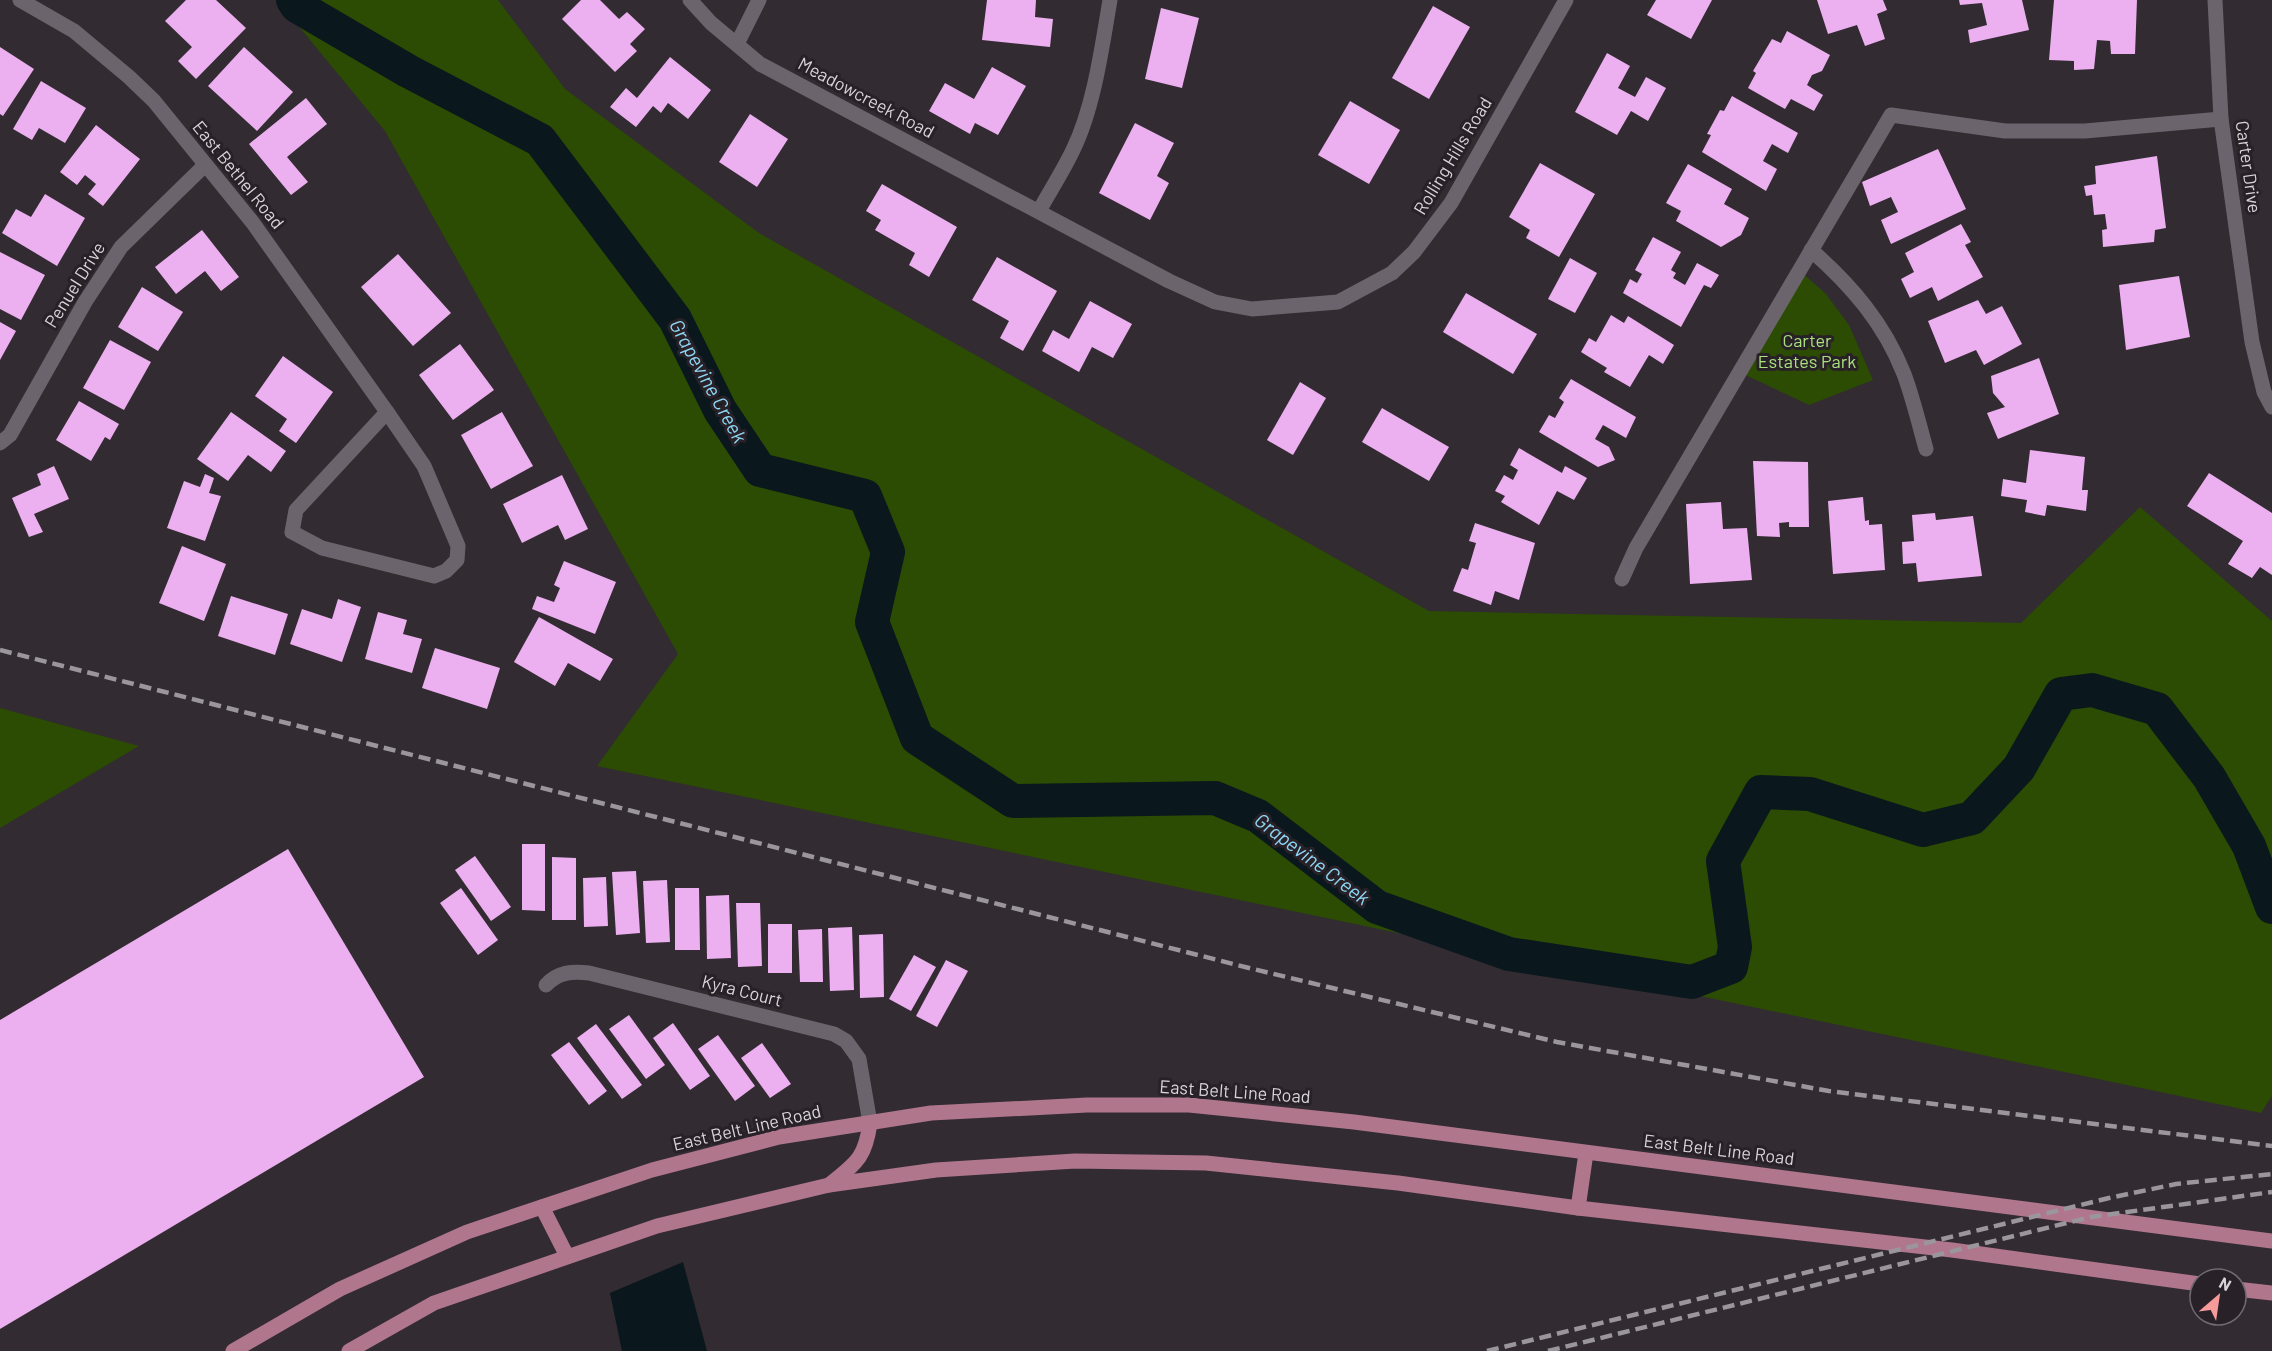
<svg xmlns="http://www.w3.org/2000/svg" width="2272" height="1351" viewBox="0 0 2272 1351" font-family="Barlow,sans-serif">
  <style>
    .green { fill: #2b4c02 }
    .water { fill: #0a171d }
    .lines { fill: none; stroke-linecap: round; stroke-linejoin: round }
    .river { stroke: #0a171d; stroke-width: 34 }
    .building { fill: #ecafef }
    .minor { stroke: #6b646c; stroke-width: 15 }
    .primary { stroke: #b0768c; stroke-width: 15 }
    .rail { stroke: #9b969c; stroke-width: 4.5; stroke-dasharray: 12 6; stroke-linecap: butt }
    .labels { text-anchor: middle; stroke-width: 6; stroke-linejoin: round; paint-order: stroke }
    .street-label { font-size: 18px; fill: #d8d4d9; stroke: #282128 }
    .park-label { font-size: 18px; fill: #aae07e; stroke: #282128 }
    .water-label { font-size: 20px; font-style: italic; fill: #8dd7f4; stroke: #282128 }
  </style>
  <rect width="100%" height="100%" fill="#322b32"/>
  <g class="green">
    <path d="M277,0H498L565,89L759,233L1429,611L2021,623L2140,507L2272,621V1096L2261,1113L597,766L678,654L385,131Z"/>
    <path d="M1799,270L1826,294L1849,325L1873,380L1809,405L1739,372Z"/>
    <path d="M0,708L139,746L0,828Z"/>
  </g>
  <path class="water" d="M683,1262L707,1351H622L610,1293Z"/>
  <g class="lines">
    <path class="river" d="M293,0L297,6L408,71L540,140L675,319L720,410L760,470L865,496L888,552L872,622L917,738L1013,801L1215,798L1258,816L1377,907L1509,954L1692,982L1731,967L1735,947L1723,861L1761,792L1810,794L1923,830L1972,818L2019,768L2061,694L2092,690L2157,709L2209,777L2249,846L2272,907"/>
  </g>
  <g class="building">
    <path d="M186,0H216L246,28L196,79L178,61L192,47L165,21Z"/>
    <path d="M581,0H600L619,19L627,12L645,29L630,44L637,51L615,72L562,19Z"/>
    <path d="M987,0H1036L1035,17L1053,19L1050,47L982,40Z"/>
    <path d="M1656,0H1712L1691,39L1647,15Z"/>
    <path d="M1817,0H1883L1887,10L1877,14L1885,39L1865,46L1857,25L1828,34Z"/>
    <path d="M1959,0H2022L2029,30L1970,43L1968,30L1987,25L1982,3L1960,5Z"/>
    <path d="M2054,0H2137L2135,54H2111L2110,41L2097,40L2094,69L2074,70V61L2049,60Z"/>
    <path d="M1433,6L1470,27L1429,99L1392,78Z"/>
    <path d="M1161,8L1199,18L1182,88L1145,79Z"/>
    <path d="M1787,31L1830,55L1822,71L1812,75L1807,85L1823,95L1814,111L1791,99L1785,109L1748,88L1756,73L1753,71L1772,39L1781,43Z"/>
    <path d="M0,47L34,69L3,116L0,114Z"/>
    <path d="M244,47L293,92L257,131L208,86Z"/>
    <path d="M1607,53L1630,66L1618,88L1635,97L1646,77L1666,88L1648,121L1631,111L1617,135L1575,112Z"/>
    <path d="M670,57L711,90L688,119L668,103L661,113L653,106L636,127L610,107L626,88L637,98Z"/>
    <path d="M992,67L1026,86L998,135L975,123L970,134L929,111L945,83L974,99Z"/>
    <path d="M41,81L86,108L65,143L39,128L32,140L13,129Z"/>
    <path d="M1732,96L1798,133L1788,153L1772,144L1763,161L1777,169L1766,191L1702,152L1711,135L1707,134L1720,110L1724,111Z"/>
    <path d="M306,98L327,124L287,157L308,182L291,195L249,144Z"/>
    <path d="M1350,101L1400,130L1369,184L1318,155Z"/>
    <path d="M750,114L788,139L757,187L719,162Z"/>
    <path d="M1135,123L1174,143L1157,176L1169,183L1150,220L1099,193Z"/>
    <path d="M96,125L140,159L103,206L88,194L96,184L85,175L77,185L60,172Z"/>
    <path d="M1938,149L1966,209L1891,244L1881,220L1898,212L1891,197L1870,206L1862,182Z"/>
    <path d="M2157,156L2166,228L2155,230L2154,242L2103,247L2102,230L2107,229L2105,214L2094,215L2092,195L2086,196L2084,186L2096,184L2095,166Z"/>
    <path d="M1540,163L1595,194L1559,257L1526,238L1530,230L1509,217Z"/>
    <path d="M1688,164L1732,189L1724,204L1749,218L1741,235L1721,247L1676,221L1681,211L1666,203Z"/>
    <path d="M882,184L957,227L929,277L909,265L915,253L875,230L881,220L866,211Z"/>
    <path d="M45,194L85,218L57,266L2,233L16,209L31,217Z"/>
    <path d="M1961,224L1971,242L1965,245L1983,277L1938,301L1932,287L1910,298L1901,279L1914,272L1905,253Z"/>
    <path d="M202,230L239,277L221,291L205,271L176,294L155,267Z"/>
    <path d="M1653,237L1681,252L1671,270L1676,273L1673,278L1685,285L1697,263L1719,275L1711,288L1704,285L1681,327L1623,293L1630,279L1637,283L1642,274L1635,270Z"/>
    <path d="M0,252L45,275L21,320L0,309Z"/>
    <path d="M398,254L451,313L413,346L361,287Z"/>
    <path d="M997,257L1057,291L1023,351L1000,338L1009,321L972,300Z"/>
    <path d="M1570,258L1597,273L1575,313L1548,299Z"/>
    <path d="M2179,276L2190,337L2126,350L2119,285Z"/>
    <path d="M142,287L183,312L158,351L118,327Z"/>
    <path d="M1466,293L1537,334L1513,374L1443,332Z"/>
    <path d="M1978,300L1986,314L2002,306L2022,344L1984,365L1976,350L1945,363L1928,321Z"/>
    <path d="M1090,301L1132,324L1113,358L1092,347L1079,372L1042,351L1053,330L1069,339Z"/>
    <path d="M1611,315L1624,323L1628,316L1674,345L1663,364L1649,355L1630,387L1604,372L1607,368L1581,352L1589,338L1596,342Z"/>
    <path d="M0,322L16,331L0,360Z"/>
    <path d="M110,340L151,362L124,410L83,388Z"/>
    <path d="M460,344L494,390L453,420L419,375Z"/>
    <path d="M283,356L333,392L296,443L279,431L287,419L255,396Z"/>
    <path d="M2039,358L2059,414L1998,439L1987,413L2005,407L1993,393L1991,376Z"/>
    <path d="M1571,379L1636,417L1626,438L1603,425L1595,439L1609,447L1615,460L1598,467L1539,432L1549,415L1555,418L1564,402L1559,398Z"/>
    <path d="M1300,382L1326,398L1293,455L1267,440Z"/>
    <path d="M79,401L119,424L110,440L105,437L91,461L56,440Z"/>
    <path d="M1382,408L1449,447L1429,481L1362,442Z"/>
    <path d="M231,412L286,451L271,472L248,455L228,481L197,459Z"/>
    <path d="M502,412L533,466L491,489L461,435Z"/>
    <path d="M1519,448L1562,473L1565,466L1587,478L1574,500L1557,491L1539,525L1501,502L1505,496L1495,491L1504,475L1513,480L1518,470L1510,465Z"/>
    <path d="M2030,450L2085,457L2082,490H2088L2086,511L2047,505L2045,516L2025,512L2027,500L2001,496L2003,479L2026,483Z"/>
    <path d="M1753,461L1808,462L1809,527H1789V522L1779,523L1780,537L1757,536Z"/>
    <path d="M54,466L69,499L34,514L43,532L29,537L12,498L41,485L37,474Z"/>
    <path d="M2209,473L2272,513V575L2260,567L2252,578L2228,564L2243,541L2187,506Z"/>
    <path d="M205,474L214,478L209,493L221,496L205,541L167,528L184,481L200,487Z"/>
    <path d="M562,475L588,529L565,540L558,525L522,543L503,504Z"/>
    <path d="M1863,497L1865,521L1869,520V525L1882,524L1885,570L1833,574L1828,501Z"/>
    <path d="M1721,502L1723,529L1747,528L1752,580L1690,584L1686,504Z"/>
    <path d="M1935,513L1936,520L1973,516L1982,576L1918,582L1916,563L1903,564L1902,542L1914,541L1912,515Z"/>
    <path d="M1475,523L1535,543L1519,600L1495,591L1491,605L1453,591L1462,568L1468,570L1476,543L1469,541Z"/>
    <path d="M182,546L226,564L204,621L159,603Z"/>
    <path d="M564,561L616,582L595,634L532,609L537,596L554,602L560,588L554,585Z"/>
    <path d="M231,596L288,614L275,655L218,636Z"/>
    <path d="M338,599L361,607L342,662L290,644L302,609L332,619Z"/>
    <path d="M378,612L407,620L403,634L422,639L412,673L365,659Z"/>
    <path d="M539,617L613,659L600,681L568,663L555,686L514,662Z"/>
    <path d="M435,648L500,668L487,709L422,688Z"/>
    <path d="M522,844H545V911L522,910Z"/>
    <path d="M288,849L424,1077L0,1329V1020Z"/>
    <path d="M475,856L511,907L491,921L455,870Z"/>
    <path d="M552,857L576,858V920H552Z"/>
    <path d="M636,871L640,933L616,935L612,872Z"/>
    <path d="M606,877L608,926L584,927L583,878Z"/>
    <path d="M667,880L670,942L646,943L643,881Z"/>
    <path d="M461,888L498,940L478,955L440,903Z"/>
    <path d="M675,888H699L700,950H675Z"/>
    <path d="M729,895L731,958L707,959L706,896Z"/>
    <path d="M736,903H760L762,966L738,967Z"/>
    <rect x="768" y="924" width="24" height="49"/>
    <path d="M852,927L854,990L830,991L828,928Z"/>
    <path d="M822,929L823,982H800L798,930Z"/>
    <path d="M883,934L884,997L860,998L859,935Z"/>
    <path d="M914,955L936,967L911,1011L889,999Z"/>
    <path d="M946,960L968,971L937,1027L916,1016Z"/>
    <path d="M629,1015L665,1065L646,1079L609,1029Z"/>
    <path d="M673,1023L710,1076L690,1090L653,1038Z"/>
    <path d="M596,1024L642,1085L622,1099L577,1038Z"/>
    <path d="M718,1035L755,1086L735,1101L698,1049Z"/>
    <path d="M569,1042L607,1091L589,1105L551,1055Z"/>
    <path d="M762,1043L791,1084L770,1098L741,1058Z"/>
  </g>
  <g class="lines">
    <g class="minor">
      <path d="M20,0L74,31L129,77L154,101L253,223L387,412"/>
      <path d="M690,0L711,23L760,64L1169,281L1215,302L1252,309L1338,302L1392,273L1414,252L1451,203L1566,0"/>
      <path d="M2215,0L2221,119L2252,342L2264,392L2272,407"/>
      <path d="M737,44L759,0"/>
      <path d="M1039,211C1050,191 1063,171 1073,150C1094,107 1102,47 1110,0"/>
      <path d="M1811,250C1851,285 1884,323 1904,374C1913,398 1919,424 1926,449"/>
      <path d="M387,412L424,466L458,546L457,560L446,571L434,576L322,548L292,532L296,510Z"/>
      <path d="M0,443L10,435L85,302L121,247L205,165"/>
      <path d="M1622,579L1636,548L1891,115L2005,131H2085L2221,119"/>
      <path d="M546,985C558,972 572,971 589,973L834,1034L846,1041L859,1059L870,1123"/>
    </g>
    <g class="primary">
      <path d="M829,1185C856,1163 865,1159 870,1123"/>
      <path d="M542,1207L567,1256"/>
      <path d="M1578,1208L1586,1153"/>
      <path d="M2236,1289L2272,1293"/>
      <path d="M233,1351L340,1289L467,1232L652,1170L779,1137L931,1113L1087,1105H1189L1354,1122L2272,1241"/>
      <path d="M349,1351L434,1303L657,1226L829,1185L936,1170L1075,1161L1206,1163L1398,1183L1578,1208L1952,1250L2200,1284"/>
    </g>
    <g class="rail">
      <path d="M0,650L1249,968L1557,1042L1829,1091L2272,1146"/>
      <path d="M1487,1351L2109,1198L2176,1184L2272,1174"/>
      <path d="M1548,1351L2091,1217L2272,1192"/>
    </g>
  </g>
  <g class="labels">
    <g class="street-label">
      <text transform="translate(866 98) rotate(28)" y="6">Meadowcreek Road</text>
      <text transform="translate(1453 156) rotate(-59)" y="6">Rolling Hills Road</text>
      <text transform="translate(2248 167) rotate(82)" y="6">Carter Drive</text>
      <text transform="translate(238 175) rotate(51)" y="6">East Bethel Road</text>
      <text transform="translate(75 285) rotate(-58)" y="6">Penuel Drive</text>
      <text transform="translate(742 991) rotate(14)" y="6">Kyra Court</text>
      <text transform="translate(1235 1092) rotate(4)" y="6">East Belt Line Road</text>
      <text transform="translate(747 1128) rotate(-13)" y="6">East Belt Line Road</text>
      <text transform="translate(1719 1150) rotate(7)" y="6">East Belt Line Road</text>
    </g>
    <g class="park-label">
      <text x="1807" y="347">Carter<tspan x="1807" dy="21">Estates Park</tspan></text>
    </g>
    <g class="water-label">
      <text transform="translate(708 381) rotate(61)" y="7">Grapevine Creek</text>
      <text transform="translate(1312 859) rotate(37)" y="7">Grapevine Creek</text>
    </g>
  </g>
  <g transform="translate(2218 1297) rotate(29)"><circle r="28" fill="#282128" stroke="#6e696f" stroke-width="1.5"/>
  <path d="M0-4.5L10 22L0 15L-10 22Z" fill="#f59b9c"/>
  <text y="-9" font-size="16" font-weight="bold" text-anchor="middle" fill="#d8d4d9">N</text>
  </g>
</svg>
